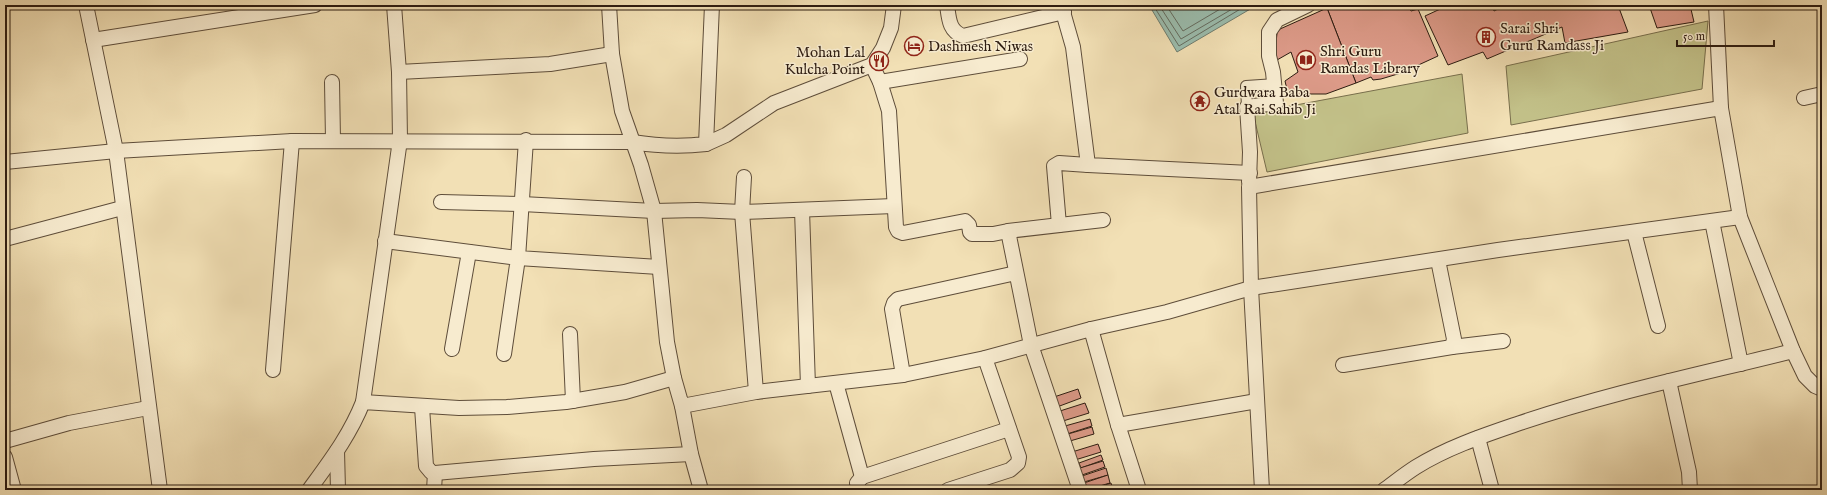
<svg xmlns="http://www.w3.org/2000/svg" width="1827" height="495" viewBox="0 0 1827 495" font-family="'IM FELL English',serif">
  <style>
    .green { fill: #c2c088; stroke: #786e4c }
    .water { fill: #9bbdae; stroke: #6f7d6f }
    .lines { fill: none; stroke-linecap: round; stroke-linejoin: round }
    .shore { stroke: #646c60; stroke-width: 1 }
    .building { fill: #dc9a88; stroke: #2d1c11 }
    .pedestrian-casing { stroke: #5e4d3a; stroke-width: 12 }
    .minor-casing { stroke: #5e4d3a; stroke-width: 16 }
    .pedestrian { stroke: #f7ebcf; stroke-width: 10 }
    .minor { stroke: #f7ebcf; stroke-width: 14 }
    .labels { text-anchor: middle; stroke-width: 3; stroke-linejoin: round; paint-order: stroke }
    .poi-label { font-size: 15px; fill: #2d1c11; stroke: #f7ebcf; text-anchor: start }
  </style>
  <rect width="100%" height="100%" fill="#f2e0b5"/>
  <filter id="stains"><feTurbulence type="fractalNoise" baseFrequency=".005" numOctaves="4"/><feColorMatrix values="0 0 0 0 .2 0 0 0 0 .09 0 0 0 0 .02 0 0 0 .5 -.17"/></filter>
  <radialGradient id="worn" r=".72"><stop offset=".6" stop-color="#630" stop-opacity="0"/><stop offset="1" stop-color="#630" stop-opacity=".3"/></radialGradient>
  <g class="green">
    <path d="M1708,21L1702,89L1511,125L1506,66Z"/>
    <path d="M1462,74L1468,133L1267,172L1253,113Z"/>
  </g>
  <path class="water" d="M1149,5H1251L1252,8L1177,52Z"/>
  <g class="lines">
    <g class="shore">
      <path d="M1153,5L1179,46L1247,5"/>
      <path d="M1159,5L1181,39L1239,5"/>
      <path d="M1166,5L1183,31L1227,5"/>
    </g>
  </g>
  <g class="building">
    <path d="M1335,5H1408L1411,11L1418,9L1438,56L1401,73L1381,79L1373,80L1371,77L1356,83L1327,8Z"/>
    <path d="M1449,5H1492L1494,11L1506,5H1627L1619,8L1628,32L1565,43L1562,27L1487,59L1483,52L1448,65L1425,16Z"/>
    <path d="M1649,5H1690L1694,22L1657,28Z"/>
    <path d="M1327,8L1356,83L1326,94H1288L1285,81L1298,72L1291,52L1277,60L1275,53L1277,33L1280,29Z"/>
    <path d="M1078,389L1081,398L1057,407L1054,397Z"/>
    <path d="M1085,403L1089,413L1063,421L1060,411Z"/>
    <path d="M1090,419L1092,426L1067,434L1065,426Z"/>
    <path d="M1092,427L1094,434L1070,441L1068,434Z"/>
    <path d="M1098,444L1101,452L1075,460L1072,452Z"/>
    <path d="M1101,455L1103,460L1081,468L1079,463Z"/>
    <path d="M1103,461L1105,467L1082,475L1080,468Z"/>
    <path d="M1106,468L1108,475L1084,482L1082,476Z"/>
    <path d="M1108,475L1110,483L1086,490L1084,483Z"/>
    <path d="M1111,483L1113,490H1089Z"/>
  </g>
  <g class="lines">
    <g class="pedestrian-casing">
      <path id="pedestrian" d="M1247,107L1246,86L1274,84"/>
    </g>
    <g class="minor-casing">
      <g id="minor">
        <path d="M86,5L116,151L160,490"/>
        <path d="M609,5L612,54L622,111L641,165L654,211L667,342L674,378L682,406L756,392L903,375L985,358L1091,329L1167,312L1251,288L1498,250L1740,217"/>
        <path d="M947,5C949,19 949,31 963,36L1064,12"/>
        <path d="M1061,5L1073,47L1088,165L1250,173"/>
        <path d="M1716,5L1721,108"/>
        <path d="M93,40L315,5"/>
        <path d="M872,65L880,82L889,111L896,227L898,231L903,233L965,221L969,225L970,232L972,234H993L1008,231"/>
        <path d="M399,72L550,64L612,54"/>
        <path d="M332,82L333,140"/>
        <path d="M880,82L1020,59"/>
        <path d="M1804,98L1822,94"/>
        <path d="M526,140L518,258L659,267"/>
        <path d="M706,144L726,135L774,103L872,65L883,48L891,28L894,5"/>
        <path d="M5,162L116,151L292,141L632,142C657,146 681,147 706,144L712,5"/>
        <path d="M744,177L742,212L756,392"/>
        <path d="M1249,182L1250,152L1247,107L1276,103L1273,72L1269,56V32L1277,20L1308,5"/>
        <path d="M441,202L522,204L654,211L697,210L742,212L894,206"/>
        <path d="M802,210L808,386"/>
        <path d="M1712,221L1741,364"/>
        <path d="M1059,225L1054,166L1059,163L1088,165"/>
        <path d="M1634,232L1658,326"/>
        <path d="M5,239L122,208"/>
        <path d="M385,241L518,258L504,354"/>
        <path d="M1091,329L1118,425L1139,490"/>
        <path d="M570,334L573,401"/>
        <path d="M1452,347L1503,341"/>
        <path d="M452,349L469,252"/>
        <path d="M1343,365L1452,347L1454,339L1438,260"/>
        <path d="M273,370L292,141"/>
        <path d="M903,375L892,309L894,303L898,299L1016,273"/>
        <path d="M1669,381L1689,472L1690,490"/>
        <path d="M836,383L862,477L1009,429"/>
        <path d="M363,402L400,140L399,72L394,5"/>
        <path d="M682,406L691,454L701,490"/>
        <path d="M422,407L426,466L431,472L435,473L434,490"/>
        <path d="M1118,425L1257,401"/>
        <path d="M1478,438L1492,490"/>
        <path d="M5,441L69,423L148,408"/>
        <path d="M337,451L338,490"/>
        <path d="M5,457L14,490"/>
        <path d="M435,473L594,459L691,454"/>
        <path d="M309,490C330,461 350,435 363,402L459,408L507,407L566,402L625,392L674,378"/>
        <path d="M859,490L857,483L862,477"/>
        <path d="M948,490L1010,470L1018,463L1019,457L985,358"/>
        <path d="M1080,490L1031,345L1008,231L1103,220"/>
        <path d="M1262,490L1251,288L1249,187L1721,108L1740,217L1793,351L1805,376L1815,386L1822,389"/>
        <path d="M1384,490C1395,482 1405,474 1416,467C1448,447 1485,435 1520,423C1609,393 1701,374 1793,351"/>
      </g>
    </g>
    <use href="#pedestrian" class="pedestrian"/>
    <use href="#minor" class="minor"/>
  </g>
  <defs>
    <g id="building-ring" transform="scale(1)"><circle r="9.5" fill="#f7ebcf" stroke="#8f2418" stroke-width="1.5"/><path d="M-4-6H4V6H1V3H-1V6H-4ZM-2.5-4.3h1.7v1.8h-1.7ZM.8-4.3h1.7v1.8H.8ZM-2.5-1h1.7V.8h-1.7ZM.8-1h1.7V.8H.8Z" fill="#8f2418"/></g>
    <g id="hotel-ring" transform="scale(1)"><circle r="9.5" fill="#f7ebcf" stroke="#8f2418" stroke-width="1.5"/><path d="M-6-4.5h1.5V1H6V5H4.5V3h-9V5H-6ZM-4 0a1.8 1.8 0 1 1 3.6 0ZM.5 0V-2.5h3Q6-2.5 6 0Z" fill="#8f2418"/></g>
    <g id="library-ring" transform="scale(1)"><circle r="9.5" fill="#f7ebcf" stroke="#8f2418" stroke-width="1.5"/><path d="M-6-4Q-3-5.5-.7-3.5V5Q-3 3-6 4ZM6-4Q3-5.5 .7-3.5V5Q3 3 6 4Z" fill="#8f2418"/></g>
    <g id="restaurant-ring" transform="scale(1)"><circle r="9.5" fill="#f7ebcf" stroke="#8f2418" stroke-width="1.5"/><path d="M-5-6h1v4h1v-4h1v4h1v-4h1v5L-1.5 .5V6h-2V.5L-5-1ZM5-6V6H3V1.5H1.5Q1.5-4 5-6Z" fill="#8f2418"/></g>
    <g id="temple-ring" transform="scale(1)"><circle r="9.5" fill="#f7ebcf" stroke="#8f2418" stroke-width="1.5"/><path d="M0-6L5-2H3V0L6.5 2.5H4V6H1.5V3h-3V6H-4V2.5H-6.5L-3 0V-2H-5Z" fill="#8f2418"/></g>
  </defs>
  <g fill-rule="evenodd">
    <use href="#building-ring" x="1486" y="37"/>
    <use href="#hotel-ring" x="914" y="46"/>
    <use href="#library-ring" x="1306" y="60"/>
    <use href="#restaurant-ring" x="879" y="61"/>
    <use href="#temple-ring" x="1200" y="101"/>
  </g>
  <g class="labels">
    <g class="poi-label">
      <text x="1500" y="33">Sarai Shri<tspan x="1500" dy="17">Guru Ramdass Ji</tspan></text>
      <text x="928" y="51">Dashmesh Niwas</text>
      <text x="1320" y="56">Shri Guru<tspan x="1320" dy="17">Ramdas Library</tspan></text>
      <text x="865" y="57" text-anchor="end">Mohan Lal<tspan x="865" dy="17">Kulcha Point</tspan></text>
      <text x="1214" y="97">Gurdwara Baba<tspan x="1214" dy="17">Atal Rai Sahib Ji</tspan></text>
    </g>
  </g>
  <rect width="1827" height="495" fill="none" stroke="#f2e0b5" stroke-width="20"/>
  <rect x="6" y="6" width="1815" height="483" fill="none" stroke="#2d1c11" stroke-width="2"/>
  <rect x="10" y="10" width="1807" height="475" fill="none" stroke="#2d1c11"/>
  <path d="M1677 40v6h97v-6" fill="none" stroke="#2d1c11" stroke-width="2"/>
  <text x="1683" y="40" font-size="12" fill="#2d1c11" stroke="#f7ebcf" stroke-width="3" paint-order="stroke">50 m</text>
  <rect width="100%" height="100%" filter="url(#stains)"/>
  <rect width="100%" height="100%" fill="url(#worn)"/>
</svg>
